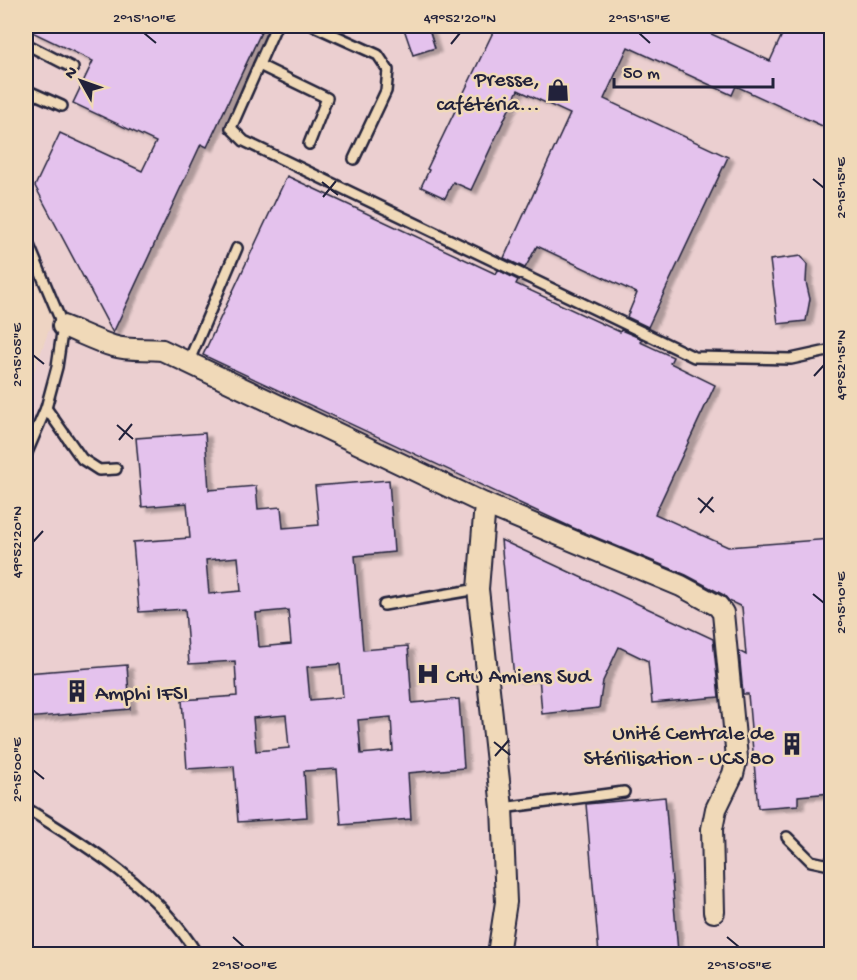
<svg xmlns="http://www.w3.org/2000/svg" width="857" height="980" viewBox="0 0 857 980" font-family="'Gochi Hand',sans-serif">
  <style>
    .built { fill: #ebcfd0 }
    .building { fill: #e4c2ed; stroke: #22223b; stroke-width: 1.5; fill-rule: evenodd; filter: url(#shadow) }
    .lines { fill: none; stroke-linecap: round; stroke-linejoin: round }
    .lane-casing { stroke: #22223b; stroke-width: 14 }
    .street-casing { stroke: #22223b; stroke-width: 24 }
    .lane { stroke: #f0d9b8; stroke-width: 9 }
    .street { stroke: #f0d9b8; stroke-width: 20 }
    .ticks { fill: none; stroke: #22223b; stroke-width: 2 }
    .labels { text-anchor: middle; stroke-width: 5; stroke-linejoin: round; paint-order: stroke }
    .poi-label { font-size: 22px; fill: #22223b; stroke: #f0d9b8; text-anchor: end }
    .neatline { fill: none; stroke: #22223b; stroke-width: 2 }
    .ticks-label { font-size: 15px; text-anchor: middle; fill: #22223b }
  </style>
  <defs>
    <filter id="shadow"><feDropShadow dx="6" dy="4" stdDeviation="1.5" flood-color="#0004"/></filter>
  </defs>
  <rect width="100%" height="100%" fill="#eed4c3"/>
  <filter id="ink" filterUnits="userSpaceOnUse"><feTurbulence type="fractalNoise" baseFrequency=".0167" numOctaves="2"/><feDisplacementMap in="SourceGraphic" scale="12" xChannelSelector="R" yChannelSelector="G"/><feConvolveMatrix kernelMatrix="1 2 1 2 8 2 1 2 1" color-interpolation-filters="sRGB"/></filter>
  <g filter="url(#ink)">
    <path class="built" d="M26,26H831V954H26V394L55,313L26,258Z"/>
    <g class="building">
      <path d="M35,26H264L207,147L201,144L113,333L35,186L60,133L142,171L156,142L73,103L93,61L32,32Z"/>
      <path d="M403,26H428L435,48L413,55Z"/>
      <path d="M496,26H694L770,61L786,26H820L831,31V130L736,86L732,95L628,47L604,99L728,157L648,327L627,317L637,293L537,246L525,268L504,258L570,114L518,90L471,190L453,182L445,198L421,187L429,170L427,169Z"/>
      <path d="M287,176L496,274L498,270L518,280L516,284L620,332L621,330L642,339L640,342L673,357L670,363L715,385L655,514L728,547L831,539V793L798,796V805L758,808L748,694H743L739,651L746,655L742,607L729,601L724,595L686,575L571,527L203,355Z"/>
      <path d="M801,256L807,264L806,282L810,299L806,321L778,324L770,260Z"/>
      <path d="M205,433L209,490L256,486L258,509L281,507L283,528L319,525L315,486L389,480L394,552L355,556L363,650L408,646L412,703L459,699L464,768L408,773L411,819L341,825L337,769L304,771L307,817L238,822L234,766L187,769L182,700L237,696L235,661L189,664L185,609L139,612L133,542L190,538L187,503L142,507L136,438ZM238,557L241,591L209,594L206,560ZM288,610L291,644L259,647L256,613ZM340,664L343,697L310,700L307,667ZM286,715L289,748L256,751L253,718ZM391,717L393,751L361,754L358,720Z"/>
      <path d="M501,540L713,639L719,697L652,703L648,661L619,647L603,681L599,708L542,714L539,676L514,678Z"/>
      <path d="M127,665L130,709L26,718V673Z"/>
      <path d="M665,797L678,952L651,954H599L586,804Z"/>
    </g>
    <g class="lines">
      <g class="lane-casing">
        <g id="lane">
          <path d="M276,26L231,128L244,141L694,357L791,359L832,350"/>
          <path d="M314,26L378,55L388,70L386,91L354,159"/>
          <path d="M26,29L28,26"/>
          <path d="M26,44L73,68"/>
          <path d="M259,65L327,98L309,144"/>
          <path d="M26,90L62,106"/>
          <path d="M26,238L63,326L57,367L46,408L26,455"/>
          <path d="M188,363L237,248"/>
          <path d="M46,408L82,459L99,470L116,469"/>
          <path d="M384,605L478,589"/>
          <path d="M26,808C89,847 158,889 197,954"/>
          <path d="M502,808L624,792"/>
          <path d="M787,837L811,861L825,864L832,863"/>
        </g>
      </g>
      <g class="street-casing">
        <g id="street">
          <path d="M63,326C79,332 96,341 113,346C129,351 146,348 162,350L485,504L681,586L718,606L723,613L737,758L733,774L716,809L712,829L714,912"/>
          <path d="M485,504L478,589L502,808L506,902L498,954"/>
        </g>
      </g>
      <use href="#lane" class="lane"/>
      <use href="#street" class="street"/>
    </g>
  </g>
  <path class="ticks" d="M144,33L156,43M639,33L650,43M451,44L460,33M813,179L824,188M322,182L338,195M323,197L336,181M33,355L44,364M814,376L824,365M117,425L133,439M119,440L132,424M698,498L714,512M700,513L713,497M33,542L43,531M813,594L824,603M494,742L510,755M495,756L509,740M33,770L44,779M233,937L244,947M727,937L739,947"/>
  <defs>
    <g id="shop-bare" transform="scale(1.8)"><path d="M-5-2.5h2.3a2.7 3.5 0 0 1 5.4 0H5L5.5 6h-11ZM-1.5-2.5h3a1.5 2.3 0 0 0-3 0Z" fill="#22223b" stroke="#f0d9b8" stroke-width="2.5" paint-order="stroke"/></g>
    <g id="hospital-bare" transform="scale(1.8)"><path d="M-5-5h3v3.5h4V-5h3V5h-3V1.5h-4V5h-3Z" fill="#22223b" stroke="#f0d9b8" stroke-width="2.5" paint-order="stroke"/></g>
    <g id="building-bare" transform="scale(1.8)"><path d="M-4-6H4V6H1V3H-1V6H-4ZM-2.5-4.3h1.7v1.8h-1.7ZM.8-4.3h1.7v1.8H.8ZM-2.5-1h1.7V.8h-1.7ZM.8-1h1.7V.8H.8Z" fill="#22223b" stroke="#f0d9b8" stroke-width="2.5" paint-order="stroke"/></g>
  </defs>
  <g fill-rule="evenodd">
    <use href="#shop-bare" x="558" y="90"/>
    <use href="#hospital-bare" x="428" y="674"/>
    <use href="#building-bare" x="77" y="691"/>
    <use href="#building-bare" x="792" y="744"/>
  </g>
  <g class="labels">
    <g class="poi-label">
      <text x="540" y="85">Presse,<tspan x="540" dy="25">cafétéria...</tspan></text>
      <text x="446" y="682" text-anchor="start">CHU Amiens Sud</text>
      <text x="95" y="699" text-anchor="start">Amphi IFSI</text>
      <text x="774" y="739">Unité Centrale de<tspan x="774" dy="25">Stérilisation - UCS 80</tspan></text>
    </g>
  </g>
  <rect width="857" height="980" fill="none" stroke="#f0d9b8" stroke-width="66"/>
  <g transform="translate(81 81) rotate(310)" stroke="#f0d9b8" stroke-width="4.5" paint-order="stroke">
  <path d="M0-4.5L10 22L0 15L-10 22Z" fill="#22223b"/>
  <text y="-9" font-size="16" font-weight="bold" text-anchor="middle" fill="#22223b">N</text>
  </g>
  <path d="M614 78v9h159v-9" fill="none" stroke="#22223b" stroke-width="3"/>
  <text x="623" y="78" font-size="18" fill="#22223b" stroke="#f0d9b8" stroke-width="4.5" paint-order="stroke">50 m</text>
  <rect x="33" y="33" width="791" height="914" class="neatline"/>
  <g class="ticks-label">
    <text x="144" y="22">2°15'10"E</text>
    <text x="460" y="22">49°52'20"N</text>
    <text x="639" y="22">2°15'15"E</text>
    <text transform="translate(840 188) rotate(-90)" y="5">2°15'15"E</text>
    <text transform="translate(16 355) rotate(-90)" y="5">2°15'05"E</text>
    <text transform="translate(840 365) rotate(-90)" y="5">49°52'15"N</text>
    <text transform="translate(16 542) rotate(-90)" y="5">49°52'20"N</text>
    <text transform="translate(840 603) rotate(-90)" y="5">2°15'10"E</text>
    <text transform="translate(16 770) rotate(-90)" y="5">2°15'00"E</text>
    <text x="244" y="969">2°15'00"E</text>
    <text x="739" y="969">2°15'05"E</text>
  </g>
</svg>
